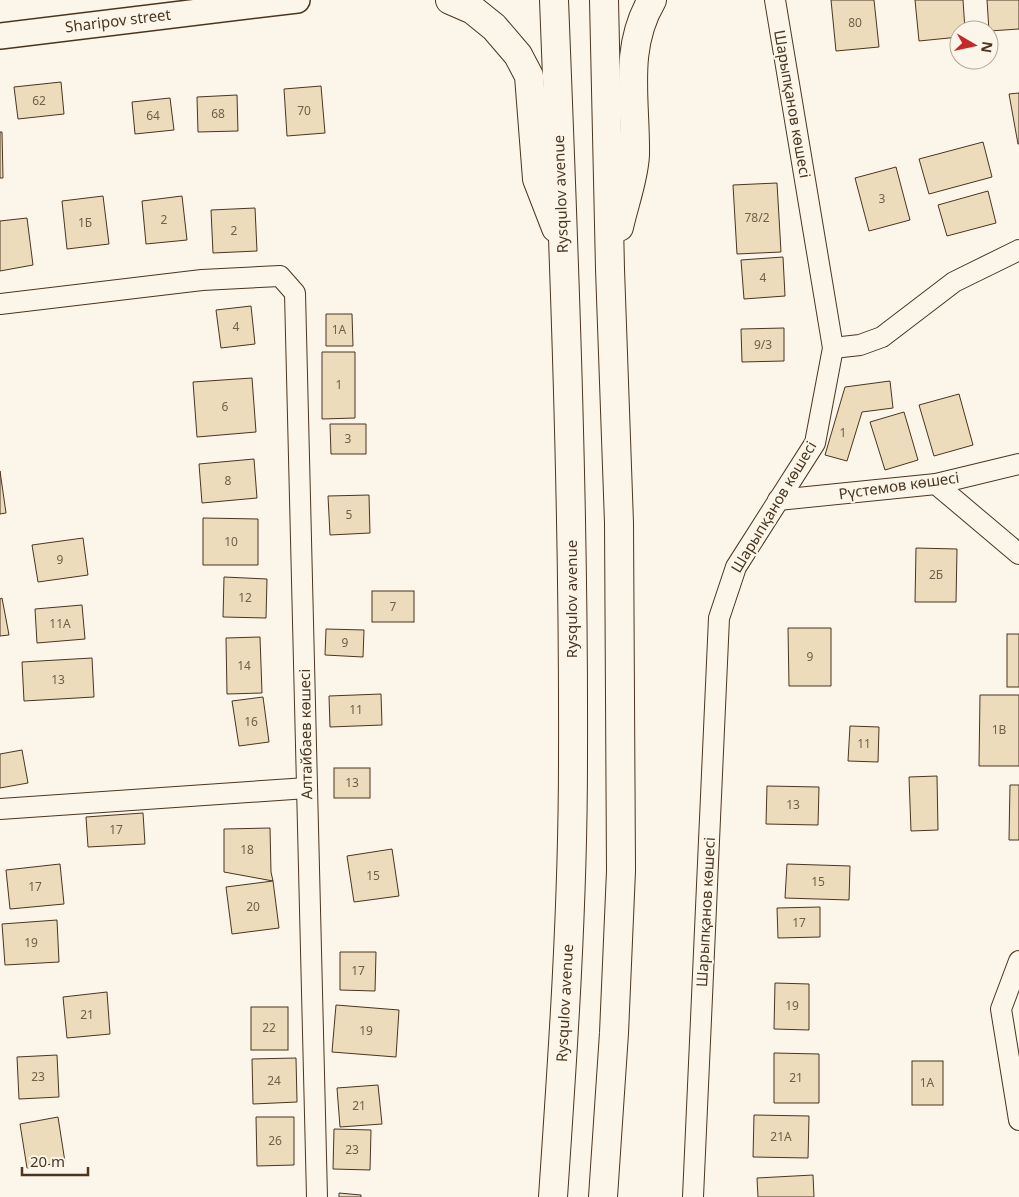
<svg xmlns="http://www.w3.org/2000/svg" width="1019" height="1197" viewBox="0 0 1019 1197" font-family="'Noto Sans',sans-serif">
  <style>
    .building { fill: #ecdcbc; stroke: #4a3520 }
    .lines { fill: none; stroke-linecap: round; stroke-linejoin: round }
    .minor-casing { stroke: #4a3520; stroke-width: 22 }
    .tertiary-casing { stroke: #4a3520; stroke-width: 28 }
    .primary-casing { stroke: #4a3520; stroke-width: 30 }
    .minor { stroke: #fbf6e9; stroke-width: 20 }
    .tertiary { stroke: #fbf6e9; stroke-width: 25 }
    .primary { stroke: #fbf6e9; stroke-width: 28 }
    .labels { text-anchor: middle; stroke-width: 4; stroke-linejoin: round; paint-order: stroke }
    .number-label { font-size: 12px; fill: #725f47 }
    .street-label { font-size: 15px; fill: #4a3520; stroke: #fbf6e9 }
  </style>
  <rect width="100%" height="100%" fill="#fbf6e9"/>
  <g class="building">
    <path d="M831,0H874L879,47L836,51Z"/>
    <path d="M915,0H963L965,30H959V37L919,41Z"/>
    <path d="M987,0H1019V29L989,31Z"/>
    <path d="M61,82L64,114L18,119L14,87Z"/>
    <path d="M321,86L325,133L287,136L284,89Z"/>
    <path d="M1019,93V144H1018L1009,94Z"/>
    <path d="M237,95L238,131L198,132L197,97Z"/>
    <path d="M170,98L174,130L135,134L132,102Z"/>
    <path d="M0,132H2L3,178H0Z"/>
    <path d="M983,142L992,177L929,194L919,159Z"/>
    <path d="M896,167L910,220L869,231L855,178Z"/>
    <path d="M777,183L781,252L737,254L733,185Z"/>
    <path d="M988,191L996,223L947,236L938,205Z"/>
    <path d="M103,196L109,244L67,249L62,201Z"/>
    <path d="M182,196L187,240L146,244L142,201Z"/>
    <path d="M255,208L257,251L213,253L211,210Z"/>
    <path d="M27,218L33,265L0,271V221Z"/>
    <path d="M783,257L785,296L744,299L741,260Z"/>
    <path d="M251,306L255,344L221,348L216,310Z"/>
    <path d="M326,314H352L353,346H326Z"/>
    <path d="M784,328V361L742,362L741,329Z"/>
    <path d="M322,352H355V418L322,419Z"/>
    <path d="M252,378L256,432L197,437L193,382Z"/>
    <path d="M890,381L893,408L862,412L847,461L825,455L845,387Z"/>
    <path d="M959,394L973,445L934,456L919,405Z"/>
    <path d="M904,412L918,460L885,470L870,422Z"/>
    <path d="M330,424H366V454H331Z"/>
    <path d="M254,459L257,498L202,503L199,464Z"/>
    <path d="M0,471L6,513L0,514Z"/>
    <path d="M369,495L370,533L330,535L328,496Z"/>
    <path d="M203,518L258,519V565H203Z"/>
    <path d="M83,538L88,575L38,582L32,545Z"/>
    <path d="M916,548L957,549L956,602H915Z"/>
    <path d="M224,577L267,579L266,618L223,617Z"/>
    <rect x="372" y="591" width="42" height="31"/>
    <path d="M2,598L9,635L0,636V599Z"/>
    <path d="M82,605L85,639L37,643L35,609Z"/>
    <path d="M788,628H831V686H789Z"/>
    <path d="M326,629L364,630L363,657L325,655Z"/>
    <rect x="1007" y="634" width="12" height="53"/>
    <path d="M260,637L262,693L227,694L226,638Z"/>
    <path d="M92,658L94,697L24,701L22,662Z"/>
    <path d="M381,694L382,725L330,727L329,696Z"/>
    <path d="M980,695H1019V766H979Z"/>
    <path d="M263,697L269,742L239,746L232,701Z"/>
    <path d="M850,726L879,727L878,762L848,761Z"/>
    <path d="M22,750L28,783L0,788V754Z"/>
    <rect x="334" y="768" width="36" height="30"/>
    <path d="M937,776L938,830L911,831L909,777Z"/>
    <path d="M1010,785H1019V840H1009Z"/>
    <path d="M767,786L819,787L818,825L766,824Z"/>
    <path d="M143,813L145,844L88,847L86,817Z"/>
    <path d="M270,828L271,872L273,881L224,872V829Z"/>
    <path d="M392,849L399,896L354,902L347,856Z"/>
    <path d="M60,864L64,904L10,909L6,870Z"/>
    <path d="M787,864L850,866L849,900L785,898Z"/>
    <path d="M273,881L279,928L232,934L226,887Z"/>
    <path d="M820,907V937L778,938L777,908Z"/>
    <path d="M57,920L59,962L5,965L2,924Z"/>
    <path d="M340,952H376L375,991L340,990Z"/>
    <path d="M775,983L809,984V1030L774,1029Z"/>
    <path d="M107,992L110,1034L67,1038L63,997Z"/>
    <path d="M336,1005L399,1010L396,1057L332,1052Z"/>
    <rect x="251" y="1007" width="37" height="43"/>
    <path d="M774,1053L819,1054V1103H774Z"/>
    <path d="M57,1055L59,1097L19,1099L17,1057Z"/>
    <path d="M296,1058L297,1102L253,1104L252,1059Z"/>
    <rect x="912" y="1061" width="31" height="44"/>
    <path d="M378,1085L382,1124L340,1127L337,1088Z"/>
    <path d="M754,1115L809,1116L808,1158L753,1157Z"/>
    <path d="M58,1117L65,1162L27,1168L20,1124Z"/>
    <path d="M256,1117H294V1165L257,1166Z"/>
    <path d="M334,1129L371,1130L370,1170L333,1169Z"/>
    <path d="M813,1175L814,1197H758L757,1178Z"/>
    <path d="M339,1193L361,1195V1197H339Z"/>
  </g>
  <g class="lines">
    <g class="minor-casing">
      <g id="minor">
        <path d="M0,304L202,280L280,276L295,293L317,1197"/>
        <path d="M833,348L860,345L882,337L954,282L1019,250"/>
        <path d="M936,484L1019,554"/>
        <path d="M778,500L936,484L1019,464"/>
        <path d="M0,809L307,788"/>
        <path d="M1019,961L1001,1009L1019,1120"/>
        <path d="M693,1197L719,618L736,567L815,443L833,348L775,0"/>
      </g>
    </g>
    <g class="tertiary-casing">
      <path id="tertiary" d="M0,36L297,0"/>
    </g>
    <g class="primary-casing">
      <g id="primary">
        <path d="M450,0L473,10L494,27L518,55L529,76L537,179L556,228"/>
        <path d="M619,227C624,204 634,178 635,155C636,101 623,49 652,0"/>
        <path d="M553,1197C563,1051 573,905 573,758C574,505 564,253 554,0"/>
        <path d="M603,1197L614,1033L621,871L619,523L610,269L604,0"/>
      </g>
    </g>
    <use href="#minor" class="minor"/>
    <use href="#tertiary" class="tertiary"/>
    <use href="#primary" class="primary"/>
  </g>
  <g class="labels">
    <g class="number-label">
      <text x="855" y="27">80</text>
      <text x="39" y="105">62</text>
      <text x="304" y="115">70</text>
      <text x="218" y="118">68</text>
      <text x="153" y="120">64</text>
      <text x="882" y="203">3</text>
      <text x="757" y="222">78/2</text>
      <text x="164" y="224">2</text>
      <text x="85" y="227">1Б</text>
      <text x="234" y="235">2</text>
      <text x="763" y="282">4</text>
      <text x="236" y="331">4</text>
      <text x="339" y="334">1А</text>
      <text x="763" y="349">9/3</text>
      <text x="339" y="389">1</text>
      <text x="225" y="411">6</text>
      <text x="843" y="437">1</text>
      <text x="348" y="443">3</text>
      <text x="228" y="485">8</text>
      <text x="349" y="519">5</text>
      <text x="231" y="546">10</text>
      <text x="60" y="564">9</text>
      <text x="936" y="579">2Б</text>
      <text x="245" y="602">12</text>
      <text x="393" y="611">7</text>
      <text x="60" y="628">11А</text>
      <text x="345" y="647">9</text>
      <text x="810" y="661">9</text>
      <text x="244" y="670">14</text>
      <text x="58" y="684">13</text>
      <text x="356" y="714">11</text>
      <text x="251" y="726">16</text>
      <text x="999" y="734">1В</text>
      <text x="864" y="748">11</text>
      <text x="352" y="787">13</text>
      <text x="793" y="809">13</text>
      <text x="116" y="834">17</text>
      <text x="247" y="854">18</text>
      <text x="373" y="880">15</text>
      <text x="818" y="886">15</text>
      <text x="35" y="891">17</text>
      <text x="253" y="911">20</text>
      <text x="799" y="927">17</text>
      <text x="31" y="947">19</text>
      <text x="358" y="975">17</text>
      <text x="792" y="1010">19</text>
      <text x="87" y="1019">21</text>
      <text x="269" y="1032">22</text>
      <text x="366" y="1035">19</text>
      <text x="38" y="1081">23</text>
      <text x="796" y="1082">21</text>
      <text x="274" y="1085">24</text>
      <text x="927" y="1087">1А</text>
      <text x="359" y="1110">21</text>
      <text x="781" y="1141">21А</text>
      <text x="275" y="1145">26</text>
      <text x="352" y="1154">23</text>
    </g>
    <g class="street-label">
      <text transform="translate(118 21) rotate(-7)" y="5">Sharipov street</text>
      <text transform="translate(792 104) rotate(80)" y="5">Шарыпқанов көшесі</text>
      <text transform="translate(561 194) rotate(-92)" y="5">Rysqulov avenue</text>
      <text transform="translate(899 486) rotate(-8)" y="5">Рүстемов көшесі</text>
      <text transform="translate(774 507) rotate(-59)" y="5">Шарыпқанов көшесі</text>
      <text transform="translate(572 599) rotate(-90)" y="5">Rysqulov avenue</text>
      <text transform="translate(306 734) rotate(-91)" y="5">Алтайбаев көшесі</text>
      <text transform="translate(706 912) rotate(-87)" y="5">Шарыпқанов көшесі</text>
      <text transform="translate(565 1003) rotate(-87)" y="5">Rysqulov avenue</text>
    </g>
  </g>
  <g transform="translate(974 45) rotate(99)"><circle r="24" fill="#fbf6e9" stroke="#b4a999"/>
  <path d="M0-4L9 19L0 12L-9 19Z" fill="#c62828"/>
  <text y="-8" font-size="14" font-weight="bold" text-anchor="middle" fill="#4a3520">N</text>
  </g>
  <path d="M22 1167v8h66v-8" fill="none" stroke="#4a3520" stroke-width="2.5"/>
  <text x="30" y="1167" font-size="15" fill="#4a3520" stroke="#fbf6e9" stroke-width="4" paint-order="stroke">20 m</text>
</svg>
